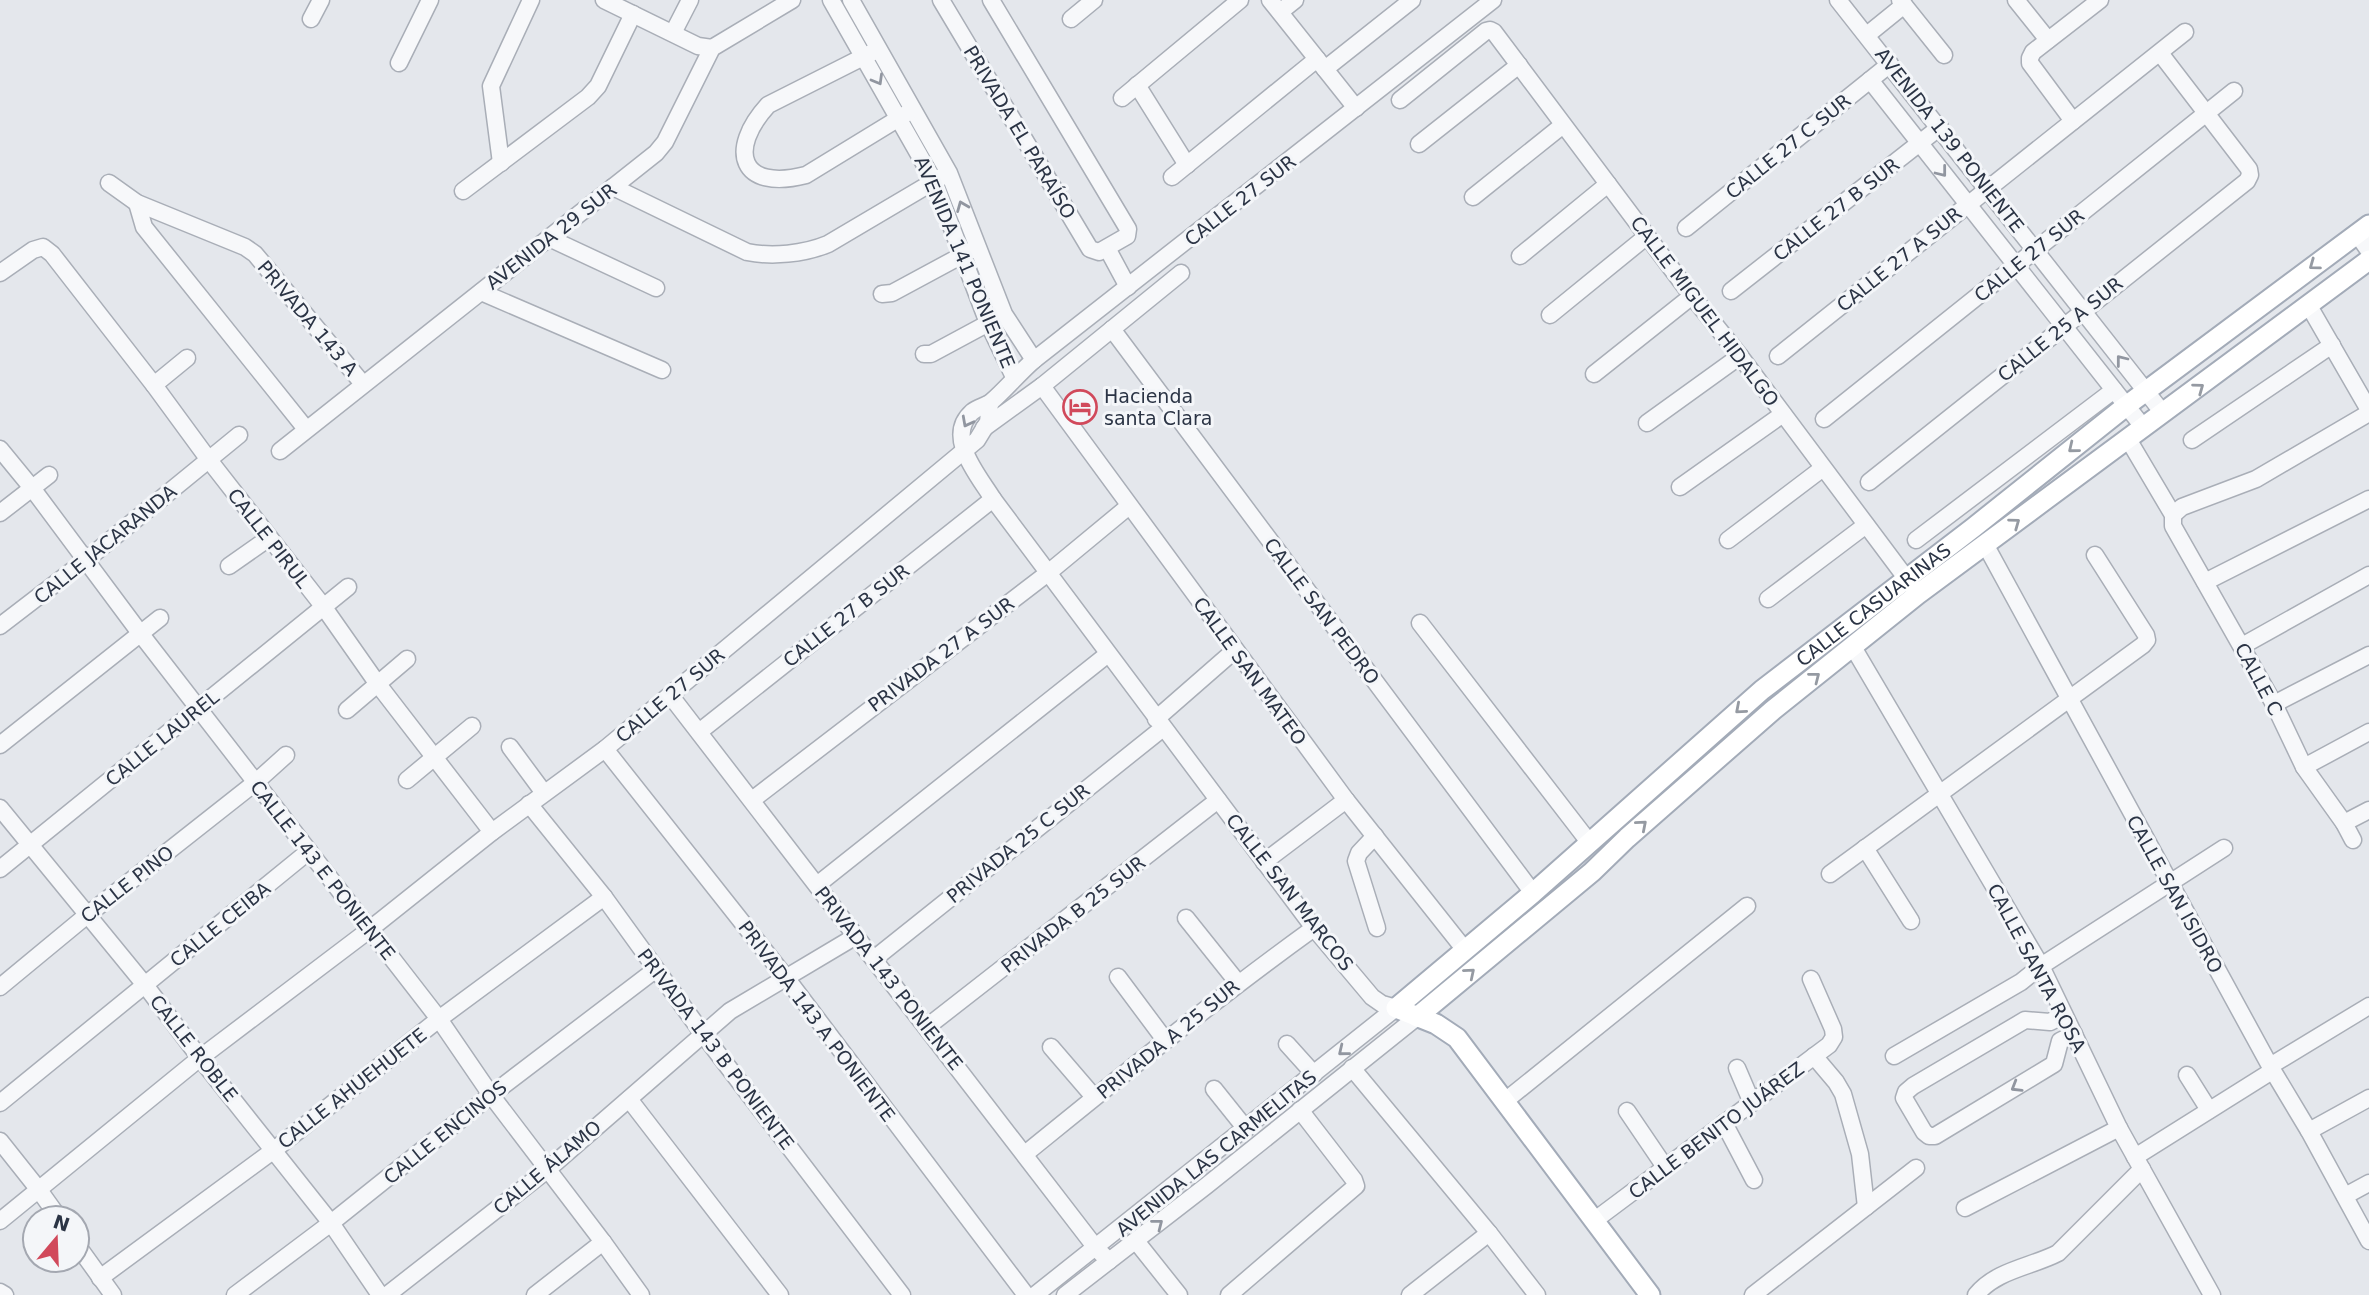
<svg xmlns="http://www.w3.org/2000/svg" width="2369" height="1295" viewBox="0 0 2369 1295" font-family="'DejaVu Sans',sans-serif">
  <style>
    .lines { fill: none; stroke-linecap: round; stroke-linejoin: round }
    .minor-casing { stroke: #a9aeb7; stroke-width: 19 }
    .major-casing { stroke: #a3abb8; stroke-width: 23 }
    .minor { stroke: #f7f8fa; stroke-width: 16 }
    .major { stroke: #fff; stroke-width: 19 }
    .oneway { stroke: #9196a0 }
    .oneway2 { stroke: #959aa2 }
    .labels { text-anchor: middle; stroke-width: 6; stroke-linejoin: round; paint-order: stroke }
    .street-label { font-size: 19px; fill: #2b3445; stroke: #f4f6f9 }
    .poi-label { font-size: 19px; fill: #2b3445; stroke: #f4f6f9; text-anchor: start }
  </style>
  <rect width="100%" height="100%" fill="#e4e7ec"/>
  <g class="lines">
    <g class="minor-casing">
      <g id="minor">
        <path d="M604,0L698,46L712,48"/>
        <path d="M831,0L934,181L988,323L1014,377"/>
        <path d="M851,0L949,173L1004,314L1034,360"/>
        <path d="M941,0L1090,249L1099,252L1127,236L1128,229L991,0"/>
        <path d="M1270,0L1356,108"/>
        <path d="M1838,0L2163,413"/>
        <path d="M1900,0L1944,55"/>
        <path d="M2016,0L2048,40"/>
        <path d="M1280,12L1295,0"/>
        <path d="M311,19L321,0"/>
        <path d="M1071,19L1094,0"/>
        <path d="M673,33L690,0"/>
        <path d="M1867,35L1904,5"/>
        <path d="M873,52L768,105C727,150 740,192 806,175L909,112"/>
        <path d="M399,63L430,0"/>
        <path d="M1325,69L1412,0"/>
        <path d="M1870,80L2144,428"/>
        <path d="M1137,85L1187,165"/>
        <path d="M1122,98L1240,0"/>
        <path d="M1400,100L1486,31L1490,30L1494,32L1692,296L1740,356L1912,586"/>
        <path d="M2073,121L2030,63V58L2033,52L2100,0"/>
        <path d="M1419,144L1519,65"/>
        <path d="M501,163L491,86L531,0"/>
        <path d="M1172,177L1317,59"/>
        <path d="M109,183L137,203L245,247L255,254L363,384"/>
        <path d="M613,187L747,252C772,257 804,254 828,244L943,176"/>
        <path d="M463,191L588,97L598,86L633,14"/>
        <path d="M1473,197L1563,125"/>
        <path d="M137,203L144,227L306,429"/>
        <path d="M1686,228L1890,64"/>
        <path d="M2357,234L2369,251"/>
        <path d="M549,238L656,288"/>
        <path d="M1107,248L1128,287"/>
        <path d="M1520,256L1608,184"/>
        <path d="M0,273L33,250L43,247L52,254L154,385L209,460L323,606L377,683L492,832"/>
        <path d="M1731,291L1940,127"/>
        <path d="M481,292L662,370"/>
        <path d="M882,294L892,293L970,251"/>
        <path d="M2309,306L2369,410"/>
        <path d="M1550,315L1647,236"/>
        <path d="M1112,329L1533,893"/>
        <path d="M924,354H931L996,319"/>
        <path d="M1778,356L2185,32"/>
        <path d="M1594,374L1692,296"/>
        <path d="M154,385L187,358"/>
        <path d="M1042,386L1346,800L1465,950"/>
        <path d="M1824,419L2234,91"/>
        <path d="M1647,423L1740,356"/>
        <path d="M984,428L1042,386L1181,273"/>
        <path d="M2128,439L2173,515V526L2274,704L2304,767L2344,823L2353,840"/>
        <path d="M2192,440L2332,345"/>
        <path d="M0,449L32,488L140,633L439,1019L491,1095L603,1242L641,1295"/>
        <path d="M280,451L656,153L665,142L712,48L792,0"/>
        <path d="M1869,482L2247,181L2250,175L2249,169L2160,53"/>
        <path d="M1680,487L1783,414"/>
        <path d="M0,513L49,475"/>
        <path d="M2173,515L2182,507L2256,479L2369,413"/>
        <path d="M1728,540L1823,468"/>
        <path d="M1916,540L2114,390"/>
        <path d="M1985,544L2270,1066L2309,1131L2369,1241"/>
        <path d="M229,566L269,538"/>
        <path d="M2205,582L2369,499"/>
        <path d="M1768,599L1866,525"/>
        <path d="M1420,623L1589,842"/>
        <path d="M0,626L86,560L239,435"/>
        <path d="M2242,646L2369,575"/>
        <path d="M1853,647L2041,966L2119,1128L2212,1295"/>
        <path d="M670,695L1096,1248L1109,1261"/>
        <path d="M2274,704L2369,655"/>
        <path d="M347,710L407,659"/>
        <path d="M1156,719L1235,650"/>
        <path d="M699,732L993,499"/>
        <path d="M0,745L160,618"/>
        <path d="M510,747L544,793"/>
        <path d="M605,749L787,979L1026,1295"/>
        <path d="M2304,767L2369,732"/>
        <path d="M407,780L472,726"/>
        <path d="M752,800L1048,573L1129,506"/>
        <path d="M529,804L604,897L703,1034L902,1295"/>
        <path d="M0,808L145,985L200,1058L331,1223L380,1295"/>
        <path d="M2344,823L2369,810"/>
        <path d="M1375,836L1359,853L1356,861L1377,928"/>
        <path d="M1865,848L1911,921"/>
        <path d="M1264,862L1346,800"/>
        <path d="M0,869L348,587"/>
        <path d="M1830,874L2143,645L2147,640L2146,635L2095,555"/>
        <path d="M817,885L1108,654"/>
        <path d="M1186,918L1238,983"/>
        <path d="M874,959L1163,728"/>
        <path d="M1118,977L1165,1040"/>
        <path d="M0,987L86,916L256,782L286,755"/>
        <path d="M1396,1008L1382,1004L1372,997L1314,928L993,499C979,476 944,437 972,412C978,407 986,406 991,402C1006,389 1019,373 1034,360L1493,0"/>
        <path d="M2064,1015L2050,1022L2025,1020L1913,1086L1906,1092L1904,1098L1924,1132L1929,1136H1935L2054,1064L2060,1041L2074,1034"/>
        <path d="M927,1027L1218,800"/>
        <path d="M1287,1044L1314,1074"/>
        <path d="M1051,1047L1094,1097"/>
        <path d="M1814,1056L1836,1082L1843,1094L1860,1154L1866,1207"/>
        <path d="M1894,1056L2021,982L2041,966L2224,848"/>
        <path d="M2270,1066L2369,1006"/>
        <path d="M1352,1068L1489,1233L1537,1295"/>
        <path d="M1737,1068L1752,1103"/>
        <path d="M2187,1075L2209,1110"/>
        <path d="M1214,1089L1246,1129"/>
        <path d="M629,1099L780,1295"/>
        <path d="M1505,1101L1747,906"/>
        <path d="M0,1103L309,851"/>
        <path d="M1627,1111L1665,1167"/>
        <path d="M1724,1123L1754,1180"/>
        <path d="M2309,1131L2369,1098"/>
        <path d="M0,1141L39,1190L59,1218"/>
        <path d="M1025,1154C1120,1077 1214,1000 1314,928"/>
        <path d="M2135,1157L2272,1071"/>
        <path d="M2345,1196L2369,1183"/>
        <path d="M1965,1208L2119,1128"/>
        <path d="M1595,1220L1829,1045L1834,1037L1833,1029L1811,979"/>
        <path d="M0,1221L200,1058L369,930L492,832L605,749L977,440L988,422L990,403"/>
        <path d="M1136,1241L1179,1295"/>
        <path d="M77,1245L113,1295"/>
        <path d="M100,1278L274,1150L439,1019L604,897"/>
        <path d="M0,1292L5,1295"/>
        <path d="M235,1295L331,1223L491,1095L655,970"/>
        <path d="M387,1295L547,1170L730,1011L856,936"/>
        <path d="M535,1295L603,1242"/>
        <path d="M1035,1295L1396,1008"/>
        <path d="M1065,1295L1206,1186L1417,1017"/>
        <path d="M1229,1295L1356,1186L1354,1180L1300,1110"/>
        <path d="M1410,1295L1489,1233"/>
        <path d="M1753,1295L1916,1168"/>
        <path d="M1976,1295C1996,1270 2031,1267 2058,1253L2142,1169"/>
      </g>
    </g>
    <g class="major-casing">
      <g id="major">
        <path d="M1417,1017L1592,872L1627,838L1773,710L1918,594L2369,260"/>
        <path id="s1" d="M1650,1295L1457,1038L1436,1024L1396,1008L1533,893L1762,690L1973,528L2126,406L2369,225"/>
      </g>
    </g>
    <use href="#minor" class="minor"/>
    <use href="#major" class="major"/>
  </g>
  <defs><path id="oneway-chevron" d="M-2-3.5L2.5 0L-2 3.5" fill="none" stroke-width="1.6" stroke-linecap="round" stroke-linejoin="round" transform="scale(1.75)"/></defs>
  <g class="oneway">
    <use href="#oneway-chevron" transform="translate(878 80) rotate(60)"/>
    <use href="#oneway-chevron" transform="translate(1942 172) rotate(52)"/>
    <use href="#oneway-chevron" transform="translate(962 206) rotate(-112)"/>
    <use href="#oneway-chevron" transform="translate(2121 360) rotate(-128)"/>
    <use href="#oneway-chevron" transform="translate(967 422) rotate(118)"/>
    <use href="#oneway-chevron" transform="translate(1343 1051) rotate(141)"/>
    <use href="#oneway-chevron" transform="translate(2016 1087) rotate(149)"/>
    <use href="#oneway-chevron" transform="translate(1158 1224) rotate(-38)"/>
  </g>
  <g class="oneway2">
    <use href="#oneway-chevron" transform="translate(2314 265) rotate(144)"/>
    <use href="#oneway-chevron" transform="translate(2199 388) rotate(-36)"/>
    <use href="#oneway-chevron" transform="translate(2073 448) rotate(141)"/>
    <use href="#oneway-chevron" transform="translate(2015 523) rotate(-36)"/>
    <use href="#oneway-chevron" transform="translate(1815 677) rotate(-38)"/>
    <use href="#oneway-chevron" transform="translate(1740 709) rotate(139)"/>
    <use href="#oneway-chevron" transform="translate(1642 825) rotate(-41)"/>
    <use href="#oneway-chevron" transform="translate(1470 973) rotate(-40)"/>
  </g>
  <defs>
    <g id="hotel-ring" transform="scale(1.75)"><circle r="9.5" fill="#f4f6f9" stroke="#d1495b" stroke-width="1.5"/><path d="M-6-4.5h1.5V1H6V5H4.5V3h-9V5H-6ZM-4 0a1.8 1.8 0 1 1 3.6 0ZM.5 0V-2.5h3Q6-2.5 6 0Z" fill="#d1495b"/></g>
  </defs>
  <g fill-rule="evenodd">
    <use href="#hotel-ring" x="1080" y="407"/>
  </g>
  <g class="labels">
    <g class="street-label">
      <text transform="translate(1020 132) rotate(59)" y="7">PRIVADA EL PARAÍSO</text>
      <text transform="translate(1950 140) rotate(52)" y="7">AVENIDA 139 PONIENTE</text>
      <text transform="translate(1788 146) rotate(-39)" y="7">CALLE 27 C SUR</text>
      <text transform="translate(1240 200) rotate(-38)" y="7">CALLE 27 SUR</text>
      <text transform="translate(1836 209) rotate(-38)" y="7">CALLE 27 B SUR</text>
      <text transform="translate(551 236) rotate(-38)" y="7">AVENIDA 29 SUR</text>
      <text transform="translate(2029 255) rotate(-39)" y="7">CALLE 27 SUR</text>
      <text transform="translate(1899 259) rotate(-39)" y="7">CALLE 27 A SUR</text>
      <text transform="translate(965 262) rotate(67)" y="7">AVENIDA 141 PONIENTE</text>
      <text transform="translate(1705 311) rotate(53)" y="7">CALLE MIGUEL HIDALGO</text>
      <text transform="translate(308 318) rotate(50)" y="7">PRIVADA 143 A</text>
      <text transform="translate(2060 329) rotate(-39)" y="7">CALLE 25 A SUR</text>
      <text transform="translate(269 538) rotate(52)" y="7">CALLE PIRUL</text>
      <text transform="translate(105 544) rotate(-39)" y="7">CALLE JACARANDA</text>
      <text dy="7" stroke="none"><textPath href="#s1" startOffset="1015">CALLE CASUARINAS</textPath></text>
      <text transform="translate(1322 611) rotate(53)" y="7">CALLE SAN PEDRO</text>
      <text transform="translate(846 615) rotate(-38)" y="7">CALLE 27 B SUR</text>
      <text transform="translate(941 654) rotate(-37)" y="7">PRIVADA 27 A SUR</text>
      <text transform="translate(1250 671) rotate(54)" y="7">CALLE SAN MATEO</text>
      <text transform="translate(2259 679) rotate(62)" y="7">CALLE C</text>
      <text transform="translate(670 695) rotate(-40)" y="7">CALLE 27 SUR</text>
      <text transform="translate(162 738) rotate(-39)" y="7">CALLE LAUREL</text>
      <text transform="translate(1018 843) rotate(-39)" y="7">PRIVADA 25 C SUR</text>
      <text transform="translate(323 870) rotate(52)" y="7">CALLE 143 E PONIENTE</text>
      <text transform="translate(127 884) rotate(-38)" y="7">CALLE PINO</text>
      <text transform="translate(1290 892) rotate(52)" y="7">CALLE SAN MARCOS</text>
      <text transform="translate(2175 894) rotate(61)" y="7">CALLE SAN ISIDRO</text>
      <text transform="translate(1073 914) rotate(-38)" y="7">PRIVADA B 25 SUR</text>
      <text transform="translate(220 924) rotate(-39)" y="7">CALLE CEIBA</text>
      <text transform="translate(2037 968) rotate(62)" y="7">CALLE SANTA ROSA</text>
      <text transform="translate(889 978) rotate(52)" y="7">PRIVADA 143 PONIENTE</text>
      <text transform="translate(817 1021) rotate(53)" y="7">PRIVADA 143 A PONIENTE</text>
      <text transform="translate(1168 1039) rotate(-39)" y="7">PRIVADA A 25 SUR</text>
      <text transform="translate(194 1048) rotate(52)" y="7">CALLE ROBLE</text>
      <text transform="translate(716 1049) rotate(53)" y="7">PRIVADA 143 B PONIENTE</text>
      <text transform="translate(352 1088) rotate(-38)" y="7">CALLE AHUEHUETE</text>
      <text transform="translate(1716 1130) rotate(-37)" y="7">CALLE BENITO JUÁREZ</text>
      <text transform="translate(445 1132) rotate(-39)" y="7">CALLE ENCINOS</text>
      <text transform="translate(1216 1153) rotate(-39)" y="7">AVENIDA LAS CARMELITAS</text>
      <text transform="translate(547 1167) rotate(-40)" y="7">CALLE ÁLAMO</text>
    </g>
    <g class="poi-label">
      <text x="1104" y="403">Hacienda<tspan x="1104" dy="22">santa Clara</tspan></text>
    </g>
  </g>
  <g transform="translate(56 1239) rotate(19)"><circle r="33" fill="#f4f6f9" stroke="#a4a8b1" stroke-width="2"/>
  <path d="M0-5L12 26L0 18L-12 26Z" fill="#d1495b"/>
  <text y="-10" font-size="19" font-weight="bold" text-anchor="middle" fill="#2b3445">N</text>
  </g>
</svg>
